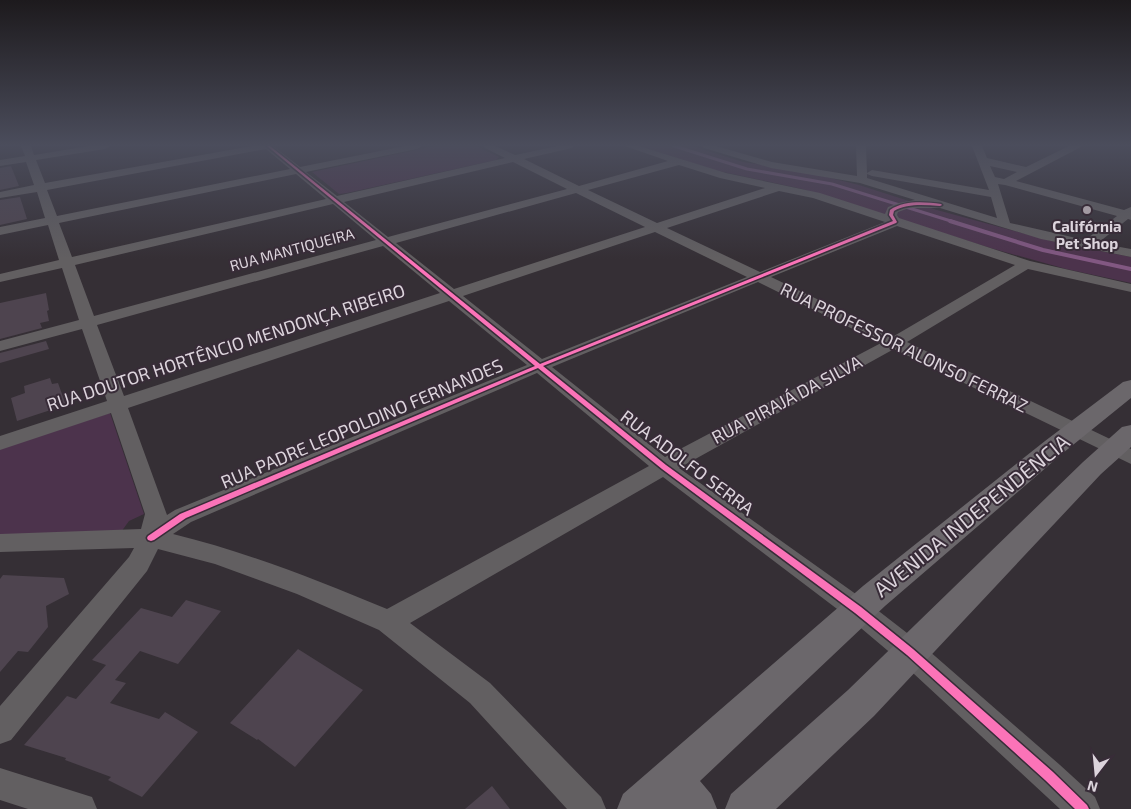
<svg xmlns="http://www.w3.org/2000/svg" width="1131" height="809" viewBox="0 0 1131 809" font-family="'Exo 2',sans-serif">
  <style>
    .green { fill: #4c334c }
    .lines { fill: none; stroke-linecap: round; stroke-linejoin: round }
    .stream-far1 { stroke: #825882; stroke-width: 3 }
    .stream { stroke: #825882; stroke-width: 4 }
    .building { fill: #4e444f }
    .minor { fill: #625f61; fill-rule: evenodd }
    .major { fill: #6b676b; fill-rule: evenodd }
    .cycleway-casing { stroke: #382c38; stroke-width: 3 }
    .cycleway { fill: #fb73b8; fill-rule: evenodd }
    .poi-dot { fill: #a29aa2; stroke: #382c38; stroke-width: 2 }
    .labels { text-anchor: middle; stroke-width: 4; stroke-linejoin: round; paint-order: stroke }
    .far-poi-label { font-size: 15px; font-weight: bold; fill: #dcd4dc; stroke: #382c38 }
    .far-street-label { font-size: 15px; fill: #dcd4dc; stroke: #382c38 }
    .street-label { font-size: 18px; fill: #dcd4dc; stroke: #382c38 }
    .near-street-label { font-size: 21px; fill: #dcd4dc; stroke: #382c38 }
  </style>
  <rect width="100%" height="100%" fill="#352f35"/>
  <g class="green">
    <path d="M435,146H476L499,157L496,160L347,193L339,194L312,172Z"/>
    <path d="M640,146H692L743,162L802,171L859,185L937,210L1059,243L1131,257V283L1066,269L994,249L802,189L714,170Z"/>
    <path d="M110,413L144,514L129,521L121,532L0,537V448Z"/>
  </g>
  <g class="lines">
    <path class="stream-far1" d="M674,146L747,169L832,184L954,222"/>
    <path class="stream" d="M950,221L1043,250L1131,269"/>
  </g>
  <g class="building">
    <path d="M11,166L19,186L0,190V168Z"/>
    <path d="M20,197L27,219L0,225V200Z"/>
    <path d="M46,293L49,310L47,311L49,321L40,323L42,328L0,339V303Z"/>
    <path d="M46,341L49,349L0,363V353Z"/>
    <path d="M50,378L52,384L58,383L66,405L17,421L11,398L25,393L24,386Z"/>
    <path d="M3,575L64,578L69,594L46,606L48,627L28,652L18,651L0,672V579Z"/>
    <path d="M186,600L221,611L178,664L140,651L115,680L126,683L110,703L159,719L165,712L198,732L142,797L108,780L111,777L65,760L66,758L24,745L67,696L76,699L106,665L92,660L141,608L172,617Z"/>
    <path d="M298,649L363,690L295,767L258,739L257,740L230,723Z"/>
    <path d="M492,786L510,809H465Z"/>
  </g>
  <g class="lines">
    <g class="minor">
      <path d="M21,146H31L34,155L89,146H110L105,149L36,160L45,183L252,146H273L300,167L405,146H422L417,149L306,172L337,196L505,158L485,148L483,146H495L515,155L558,146H574L572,148L524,159L579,186L668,161L625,146H639L726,173L820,193L885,214L888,207L899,203L915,200L860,183L771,168L704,148L702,146H716L772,162L857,176L856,146H866L867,173L872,170L989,190L972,146H982L987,158L1026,167L1069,146H1081L1079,148L1016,181L1124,210L1131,207V220L1128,219L1098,243L1131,249V257L1041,239L940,208H909L898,212L897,215L899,218L1030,261L1131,284V292L1028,269L907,342L1131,449V464L894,349L679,468L867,602L920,643L1060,765L1095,797L1100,809H1060L900,661L849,618L663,477L410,623L490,683L601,797L606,809H567L470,703L379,630L297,594L215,564L158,549L147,571L11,740L0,744V706L129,557L134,548L0,552V534L141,529L145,514L111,413L0,450V436L107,401L82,329L0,351V341L79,320L62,268L0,282V274L59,260L48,225L0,235V227L45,218L37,192L0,198V192L34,185L26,162L0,166V160L25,156ZM266,149L290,169L57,216L47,190ZM513,162L567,189L388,237L344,202ZM679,165L720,178L765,188L657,223L588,190ZM990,166L1017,172L1004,179L995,177ZM296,174L326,199L72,257L59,223ZM867,174L872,176L991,197L997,218L867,178ZM998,184L1005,185L1117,216L1085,240L1010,223ZM779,191L813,198L885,222L760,272L667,228ZM576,193L645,227L454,289L396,243ZM333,204L376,240L94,316L75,265ZM897,226L1015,265L894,336L771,277ZM655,232L747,277L542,359L463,296ZM383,246L440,293L124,396L97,325ZM758,282L881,343L665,457L552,367ZM449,301L527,365L175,510L167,515L128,408ZM537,373L649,466L387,609C317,580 247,552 173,534L191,522Z"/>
      <path d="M0,768L92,797L97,809H28L0,800Z"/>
    </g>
    <g class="major">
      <path d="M1131,380V398L1063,453L885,606L700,781L711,794L717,809H617L623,794L863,586L1045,441L1123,382Z"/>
      <path d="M1131,425V447L1101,474L874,716L776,809H725L731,794L848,690L1083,462L1122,427Z"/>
    </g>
    <g class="cycleway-casing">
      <path id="cycleway" d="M267,146H270L540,364L893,221L889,215L890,210C905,200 925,202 941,204L942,205L940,206C924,205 908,203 894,211L893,215L897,222L896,223L543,366L666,465L861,607L913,649L1053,772L1087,805L1089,809H1075L1045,780L907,655L855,613L662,469L538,368L186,518L154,540L151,541L148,540L147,538L148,536L180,514L535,366Z"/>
    </g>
    <use href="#cycleway" class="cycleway"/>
  </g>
  <linearGradient id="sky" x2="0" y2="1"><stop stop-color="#1d1a1d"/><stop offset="0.56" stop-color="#4b4d5c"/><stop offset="1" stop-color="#4b4d5c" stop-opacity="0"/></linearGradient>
  <rect width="1131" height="259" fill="url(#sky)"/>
  <circle class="poi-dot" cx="1087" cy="210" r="5"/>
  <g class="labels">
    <g class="far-poi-label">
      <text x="1087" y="232">Califórnia<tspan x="1087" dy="17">Pet Shop</tspan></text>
    </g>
    <g class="far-street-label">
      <text transform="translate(292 250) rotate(-15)" y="5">RUA MANTIQUEIRA</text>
    </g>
    <g class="street-label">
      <text transform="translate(226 348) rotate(-18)" y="6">RUA DOUTOR HORTÊNCIO MENDONÇA RIBEIRO</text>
      <text transform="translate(904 348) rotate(26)" y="6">RUA PROFESSOR ALONSO FERRAZ</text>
      <text transform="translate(787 400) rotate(-28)" y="6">RUA PIRAJÁ DA SILVA</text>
      <text transform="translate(362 424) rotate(-23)" y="6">RUA PADRE LEOPOLDINO FERNANDES</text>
      <text transform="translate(687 463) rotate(37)" y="6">RUA ADOLFO SERRA</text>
    </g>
    <g class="near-street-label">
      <text transform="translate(972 516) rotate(-39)" y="7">AVENIDA INDEPENDÊNCIA</text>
    </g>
  </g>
  <g transform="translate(1096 774) rotate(196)" stroke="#382c38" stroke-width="4" paint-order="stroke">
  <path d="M0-4L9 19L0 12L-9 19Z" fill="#dcd4dc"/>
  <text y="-8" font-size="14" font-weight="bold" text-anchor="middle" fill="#dcd4dc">N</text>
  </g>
</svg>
